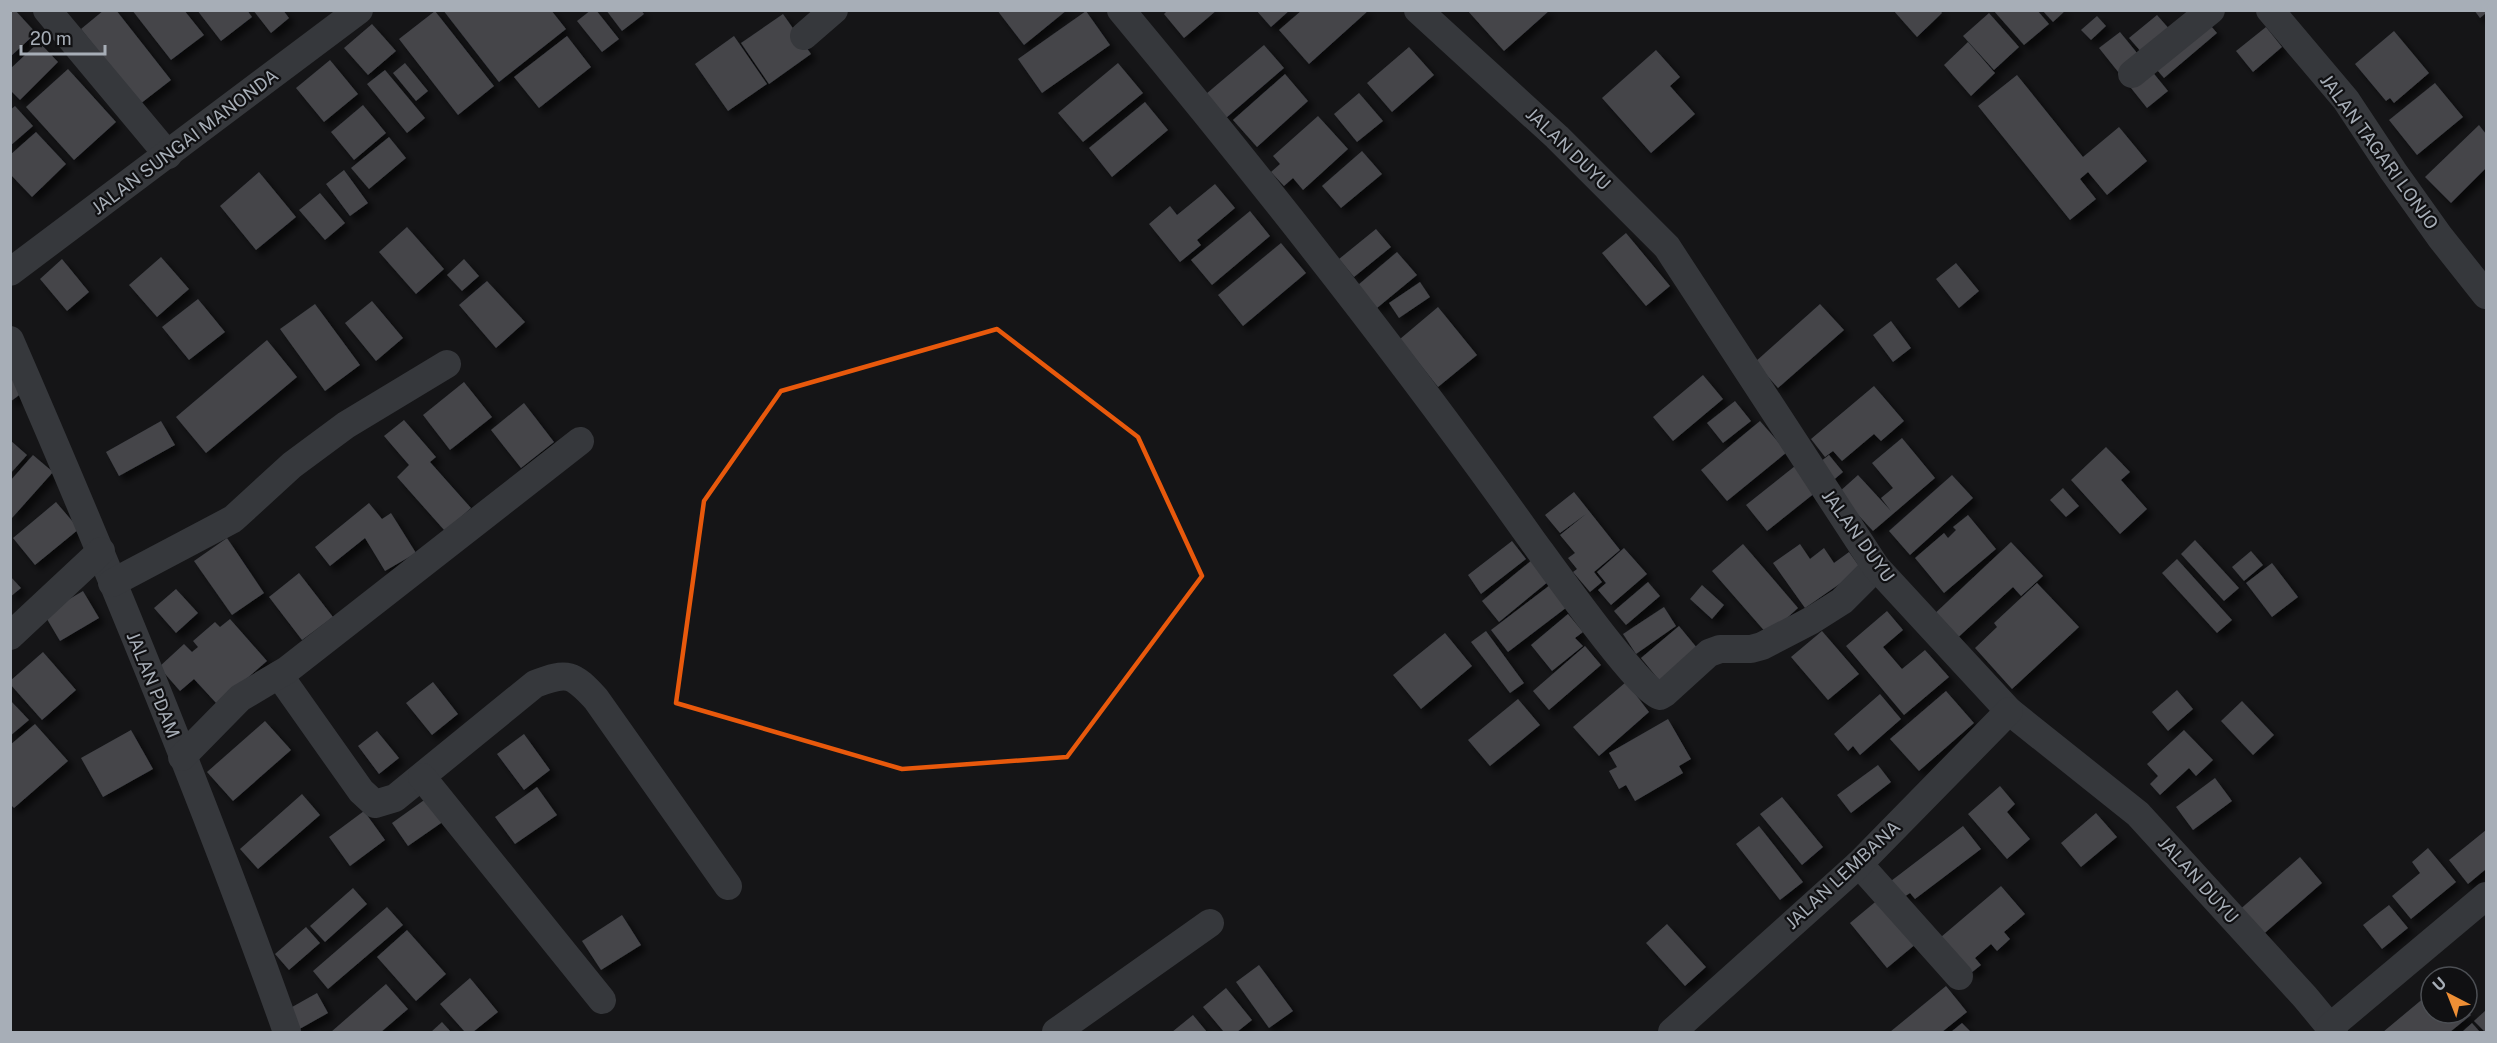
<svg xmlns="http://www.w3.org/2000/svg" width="2497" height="1043" viewBox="0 0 2497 1043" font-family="'Public Sans',sans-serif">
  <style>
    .building { fill: #44454a; filter: url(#shadow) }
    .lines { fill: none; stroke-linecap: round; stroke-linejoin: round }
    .street { stroke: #36383c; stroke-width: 28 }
    .marked { fill: none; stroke: #e8590c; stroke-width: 4.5; stroke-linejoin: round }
    .labels { text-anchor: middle; stroke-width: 4.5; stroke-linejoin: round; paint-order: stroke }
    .street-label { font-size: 18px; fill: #a7aeb7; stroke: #101012 }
  </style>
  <defs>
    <filter id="shadow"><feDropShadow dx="5.5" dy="5.5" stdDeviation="3" flood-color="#0009"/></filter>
  </defs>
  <rect width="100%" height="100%" fill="#151517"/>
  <g class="building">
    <path d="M10,10H15L36,33L10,57Z"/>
    <path d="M104,10H116L171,80L140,104L81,29Z"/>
    <path d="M132,10H184L204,35L171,60Z"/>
    <path d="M197,10H247L252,17L221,41Z"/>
    <path d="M253,10H283L289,18L271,33Z"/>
    <path d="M443,10H551L566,29L499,82Z"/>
    <path d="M591,10H596L619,39L602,52L577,21Z"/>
    <path d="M606,10H641L644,14L622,31Z"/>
    <path d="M997,10H1067L1024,45Z"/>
    <path d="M1168,10H1217L1184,38L1164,14Z"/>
    <path d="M1256,10H1290L1271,27Z"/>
    <path d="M1302,10H1369L1309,64L1279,30Z"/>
    <path d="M1467,10H1550L1504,51Z"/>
    <path d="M1893,10H1940L1942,13L1917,37Z"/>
    <path d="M1993,10H2037L2049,24L2024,45Z"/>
    <path d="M2042,10H2066L2053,22Z"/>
    <path d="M2197,10L2217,33L2164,78L2129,38L2157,15L2171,31Z"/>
    <path d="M2474,10H2486V13L2480,18Z"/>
    <path d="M435,11L494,86L458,115L399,39Z"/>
    <path d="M1086,11L1110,45L1042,93L1018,59Z"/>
    <path d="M1989,13L2019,47L1994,70L1963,36Z"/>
    <path d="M783,14L811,54L769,84L741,43Z"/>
    <path d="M2097,16L2106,26L2091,40L2081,30Z"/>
    <path d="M372,24L396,51L368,75L344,48Z"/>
    <path d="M2266,27L2282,47L2253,72L2236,51Z"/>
    <path d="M2394,31L2429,73L2394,103L2390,98L2386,101L2355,64Z"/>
    <path d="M2120,32L2168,91L2147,108L2099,48Z"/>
    <path d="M567,36L591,67L539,108L514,77Z"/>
    <path d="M734,36L767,84L728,111L695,64Z"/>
    <path d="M39,42L58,62L20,100L10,90V69Z"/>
    <path d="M1968,42L1995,73L1971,96L1944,65Z"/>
    <path d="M1264,45L1284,68L1226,118L1206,94Z"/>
    <path d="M1409,47L1434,75L1392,112L1367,83Z"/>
    <path d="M1656,50L1680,77L1670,86L1695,114L1651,153L1602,98Z"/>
    <path d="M330,60L358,94L324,122L296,88Z"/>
    <path d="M405,63L428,91L416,101L393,73Z"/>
    <path d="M1118,63L1143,93L1083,142L1058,113Z"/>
    <path d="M68,69L116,122L74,160L26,107Z"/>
    <path d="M385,70L425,118L407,133L367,84Z"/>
    <path d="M1285,74L1308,101L1257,147L1233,120Z"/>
    <path d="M2017,75L2083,157L2119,127L2147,161L2107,195L2088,172L2080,179L2096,199L2070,220L1978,106Z"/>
    <path d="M2435,83L2463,117L2417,155L2389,120Z"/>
    <path d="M1359,93L1383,121L1357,142L1334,114Z"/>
    <path d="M1145,102L1168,130L1112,177L1089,148Z"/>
    <path d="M363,105L386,133L354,160L331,132Z"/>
    <path d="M15,106L33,126L10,146V110Z"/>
    <path d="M1318,116L1348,149L1303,190L1293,178L1284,186L1271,172L1280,164L1273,156Z"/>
    <path d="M2479,125L2486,134V168L2451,203L2425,177Z"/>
    <path d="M36,132L66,164L32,197L10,174V155Z"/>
    <path d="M389,137L406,158L369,189L351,168Z"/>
    <path d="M1362,151L1382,174L1341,208L1322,186Z"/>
    <path d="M344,170L368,203L350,216L326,184Z"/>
    <path d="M259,172L296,217L256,250L220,206Z"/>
    <path d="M1215,184L1235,208L1197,240L1201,245L1180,262L1149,224L1170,206L1177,215Z"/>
    <path d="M320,193L345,223L325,240L299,210Z"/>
    <path d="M1250,211L1270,236L1212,285L1191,260Z"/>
    <path d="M407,227L444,269L416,294L379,252Z"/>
    <path d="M1376,229L1391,247L1354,277L1339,259Z"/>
    <path d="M1626,233L1670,286L1646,306L1602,253Z"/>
    <path d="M1281,243L1306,273L1243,326L1218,295Z"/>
    <path d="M1397,252L1417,275L1377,308L1358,285Z"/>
    <path d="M161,257L189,289L157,317L129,285Z"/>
    <path d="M62,259L89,292L67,311L40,279Z"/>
    <path d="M464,259L479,276L462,291L447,275Z"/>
    <path d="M1956,263L1979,291L1959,308L1936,279Z"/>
    <path d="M487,281L525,322L496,348L459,305Z"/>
    <path d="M1420,282L1430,297L1399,318L1389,303Z"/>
    <path d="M198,299L225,332L189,360L162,327Z"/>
    <path d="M372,301L403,338L376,361L345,323Z"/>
    <path d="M315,304L360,365L325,391L280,329Z"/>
    <path d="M1820,304L1844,330L1778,388L1755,362Z"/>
    <path d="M1438,307L1477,355L1438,387L1400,339Z"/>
    <path d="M1891,321L1911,348L1893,362L1873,335Z"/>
    <path d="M267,340L297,377L206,453L176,417Z"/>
    <path d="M10,369L27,389L10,402Z"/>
    <path d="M1703,375L1723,399L1673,441L1653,417Z"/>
    <path d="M464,382L492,417L450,450L423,415Z"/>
    <path d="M1874,386L1904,421L1881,441L1874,434L1842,461L1833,451L1825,457L1811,439Z"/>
    <path d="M1735,401L1751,421L1723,443L1707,423Z"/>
    <path d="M524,403L554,442L521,468L491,430Z"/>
    <path d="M404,420L436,457L430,462L471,508L445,531L397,477L409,465L384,436Z"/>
    <path d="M161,421L175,445L119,476L106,452Z"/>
    <path d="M1760,421L1787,452L1727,501L1701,470Z"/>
    <path d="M1902,438L1935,478L1873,531L1838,493L1858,475L1891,511L1881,498L1893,488L1872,463Z"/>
    <path d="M10,440L27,455L10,474Z"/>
    <path d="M2106,447L2130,472L2121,480L2147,509L2120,534L2071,480Z"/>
    <path d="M33,455L53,472L12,518L10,481Z"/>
    <path d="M1829,455L1843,472L1830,483L1816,465Z"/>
    <path d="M1795,466L1816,492L1767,531L1746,505Z"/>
    <path d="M1952,475L1973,498L1910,555L1889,531Z"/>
    <path d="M2063,488L2079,506L2066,517L2050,500Z"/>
    <path d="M1574,492L1620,550L1594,572L1602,582L1590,592L1573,572L1577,569L1568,558L1575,553L1560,535L1586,514L1560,533L1545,515Z"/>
    <path d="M56,502L79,529L35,565L13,538Z"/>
    <path d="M369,503L382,519L391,513L416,553L385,571L365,538L330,566L315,547Z"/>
    <path d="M1968,515L1996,549L1944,593L1915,558L1944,533L1948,538L1956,530L1953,527Z"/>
    <path d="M227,538L264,593L232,615L194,561Z"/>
    <path d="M2195,540L2239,588L2224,601L2181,554Z"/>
    <path d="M1512,541L1526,559L1481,594L1468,575Z"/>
    <path d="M2011,542L2043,576L2021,596L2013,587L1953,642L1930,618Z"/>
    <path d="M1743,544L1798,608L1768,635L1712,571Z"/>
    <path d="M1800,544L1810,559L1824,548L1834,563L1849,552L1861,569L1805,608L1773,563Z"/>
    <path d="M1624,548L1647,574L1611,605L1598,590L1606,583L1597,572Z"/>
    <path d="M2251,551L2263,565L2244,581L2232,567Z"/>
    <path d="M2177,559L2232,620L2217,633L2162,573Z"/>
    <path d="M1532,560L1549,581L1499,622L1482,601Z"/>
    <path d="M2272,563L2298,597L2272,617L2246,583Z"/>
    <path d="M299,573L333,617L302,640L269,597Z"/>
    <path d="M10,576L21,588L10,597Z"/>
    <path d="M1554,582L1571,604L1508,652L1491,630Z"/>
    <path d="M1648,582L1660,596L1626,625L1614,611Z"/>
    <path d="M2037,583L2079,627L2012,689L1975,648L1997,627L1994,623Z"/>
    <path d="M1702,585L1724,605L1712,619L1690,599Z"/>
    <path d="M176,589L198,613L176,633L154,608Z"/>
    <path d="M83,591L99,618L60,641L44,614Z"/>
    <path d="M1664,607L1676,626L1636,654L1623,634Z"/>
    <path d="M1887,611L1903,630L1883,647L1902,669L1925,650L1949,677L1904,715L1846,646Z"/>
    <path d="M1568,614L1583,632L1575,638L1583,646L1552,671L1531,645Z"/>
    <path d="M230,619L267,661L217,704L194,679L180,691L159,667L184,644L192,652L198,647L193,641L215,622L220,627Z"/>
    <path d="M1679,626L1702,654L1664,686L1641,658Z"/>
    <path d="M1486,631L1524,683L1510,693L1471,642Z"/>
    <path d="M1822,631L1859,674L1828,700L1791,657Z"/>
    <path d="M1445,633L1472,666L1421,709L1393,675Z"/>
    <path d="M1585,646L1601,665L1549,710L1533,691Z"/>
    <path d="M43,652L76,690L42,720L10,684V681Z"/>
    <path d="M433,682L458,714L432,735L406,703Z"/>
    <path d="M1626,682L1649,712L1599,756L1573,727Z"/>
    <path d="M2177,690L2193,709L2168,731L2152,712Z"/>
    <path d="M1946,691L1974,723L1919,771L1890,739Z"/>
    <path d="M1880,694L1901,719L1860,755L1853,746L1848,751L1834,734Z"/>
    <path d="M1518,699L1540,725L1490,766L1468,740Z"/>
    <path d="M10,700L29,720L10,736Z"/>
    <path d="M2242,701L2274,735L2253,755L2221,721Z"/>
    <path d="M1668,719L1691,759L1679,766L1683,773L1635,801L1626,785L1619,789L1609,771L1617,767L1609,753Z"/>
    <path d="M265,721L291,750L233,801L207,772Z"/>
    <path d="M35,724L68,761L14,808L10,804V745Z"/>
    <path d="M131,730L153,769L103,797L81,758Z"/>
    <path d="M2184,730L2213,760L2196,776L2189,768L2160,795L2150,784L2158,776L2147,764Z"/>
    <path d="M377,731L399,758L379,774L358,746Z"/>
    <path d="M524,734L550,770L524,790L497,754Z"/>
    <path d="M1878,765L1891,782L1851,813L1837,795Z"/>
    <path d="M2215,778L2232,801L2193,830L2176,807Z"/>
    <path d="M2000,786L2015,804L2007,812L2030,839L2007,859L1968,814Z"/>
    <path d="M537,787L557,815L515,844L495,817Z"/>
    <path d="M302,794L320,815L258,869L240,849Z"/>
    <path d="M1782,797L1823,847L1802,865L1760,814Z"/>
    <path d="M427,798L444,821L408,846L392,823Z"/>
    <path d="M364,811L385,840L350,866L329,837Z"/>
    <path d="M2096,813L2117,837L2081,867L2061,843Z"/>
    <path d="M1759,826L1803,882L1780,900L1736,844Z"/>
    <path d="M1963,826L1981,849L1915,899L1910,893L1904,897L1891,881Z"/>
    <path d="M2486,830V869L2468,884L2449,860Z"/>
    <path d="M2428,848L2456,882L2411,919L2392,896L2420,873L2412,862Z"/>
    <path d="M2300,857L2322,883L2259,938L2237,912Z"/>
    <path d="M2001,886L2025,914L2004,932L2010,939L1997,951L1991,944L1975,958L1981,965L1971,973L1941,937Z"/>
    <path d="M353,888L367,904L325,942L310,926Z"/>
    <path d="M1880,898L1917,943L1887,968L1850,923Z"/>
    <path d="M2389,905L2408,928L2382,949L2363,925Z"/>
    <path d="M387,907L403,925L328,989L313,971Z"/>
    <path d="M622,915L641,945L601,970L582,941Z"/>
    <path d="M1667,924L1706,967L1685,986L1646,943Z"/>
    <path d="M306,927L320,943L289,970L275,954Z"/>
    <path d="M407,930L446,974L416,1001L377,957Z"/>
    <path d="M1259,965L1293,1011L1269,1028L1236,982Z"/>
    <path d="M470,978L498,1012L473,1032H465L440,1004Z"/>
    <path d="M386,984L408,1009L381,1032H331Z"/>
    <path d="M1946,986L1967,1012L1942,1032H1890Z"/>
    <path d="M1226,988L1252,1020L1237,1032H1224L1203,1007Z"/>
    <path d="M2431,992V1013H2467V1011L2471,1015L2450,1032H2383Z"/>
    <path d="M317,993L328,1013L296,1031L285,1011Z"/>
    <path d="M2486,1010V1032H2485L2474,1021Z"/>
    <path d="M1193,1015L1207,1032H1172Z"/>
    <path d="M442,1022L451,1032H431Z"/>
    <path d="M1962,1023L1971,1032H1951Z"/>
    <path d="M2472,1023L2480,1032H2462Z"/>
  </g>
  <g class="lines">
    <g class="street">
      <path d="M47,10L168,155"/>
      <path d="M1121,10C1264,182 1402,357 1532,540C1549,563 1641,693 1660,696L1665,693L1709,653L1720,649H1751L1762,646L1812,620L1842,601L1876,567"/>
      <path d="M1418,10L1557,137L1667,247L1876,567L2009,711L2138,814L2305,997L2334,1032"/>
      <path d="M2270,10L2346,100L2393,171L2440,237L2486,295"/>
      <path d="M804,36L834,10"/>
      <path d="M2132,74L2211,10"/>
      <path d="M10,272L359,10"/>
      <path d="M10,340C109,568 204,799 287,1032"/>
      <path d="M112,583L233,519L292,465L346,425L447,364"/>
      <path d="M10,636L101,551"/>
      <path d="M279,675L361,791L375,804L395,798L535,684C568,671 573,674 596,699L728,886"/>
      <path d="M182,757L240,698L287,670L580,441"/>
      <path d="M422,777L602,1000"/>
      <path d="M1859,864L1959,976"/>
      <path d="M2330,1027L2486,896"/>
      <path d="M1056,1032L1210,923"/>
      <path d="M1672,1032L1859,864L2009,711"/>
    </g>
  </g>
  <path class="marked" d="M997,329L1138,437L1202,576L1067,757L902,769L676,703L704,501L781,391Z"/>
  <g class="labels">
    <g class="street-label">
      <text transform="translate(185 142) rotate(-37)" y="6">JALAN SUNGAI MANONDA</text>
      <text transform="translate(1568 149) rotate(44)" y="6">JALAN DUYU</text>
      <text transform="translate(2379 152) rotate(54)" y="6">JALAN TAGARI LONJO</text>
      <text transform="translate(1858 536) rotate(54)" y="6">JALAN DUYU</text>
      <text transform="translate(153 685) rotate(68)" y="6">JALAN PDAM</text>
      <text transform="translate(1843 875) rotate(-43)" y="6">JALAN LEMBANA</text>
      <text transform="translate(2198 880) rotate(48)" y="6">JALAN DUYU</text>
    </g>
  </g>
  <rect width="2497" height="1043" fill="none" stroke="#a7aeb7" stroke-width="24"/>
  <g transform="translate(2449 995) rotate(318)"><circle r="28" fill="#101012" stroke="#4c4f54" stroke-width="1.5"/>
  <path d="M0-4.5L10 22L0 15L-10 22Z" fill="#ee8f35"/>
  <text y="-9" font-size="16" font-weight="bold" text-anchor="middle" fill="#a7aeb7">U</text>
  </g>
  <path d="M21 45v9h84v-9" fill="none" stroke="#a7aeb7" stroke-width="3"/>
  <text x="30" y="45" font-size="18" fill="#a7aeb7" stroke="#101012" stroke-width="4.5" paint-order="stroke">20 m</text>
</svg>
